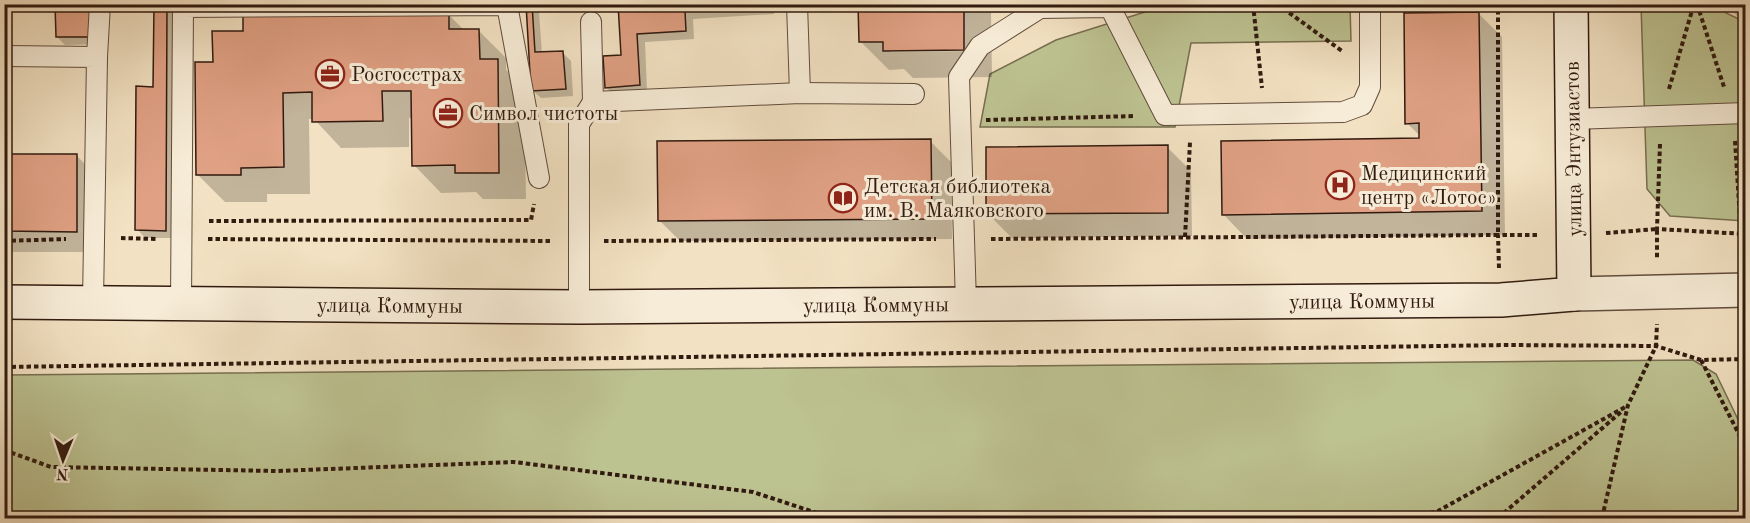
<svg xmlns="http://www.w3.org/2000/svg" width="1750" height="523" viewBox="0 0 1750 523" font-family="'Old Standard TT',serif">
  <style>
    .green { fill: #bdc291; stroke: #776e50; stroke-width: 1.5 }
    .shadow { fill: #0003; fill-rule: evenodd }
    .building { fill: #dfa083; stroke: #311a0f; stroke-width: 1.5 }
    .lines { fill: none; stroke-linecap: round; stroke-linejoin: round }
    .lane-casing { stroke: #614c3c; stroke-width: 22 }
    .street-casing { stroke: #614c3c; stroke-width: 36 }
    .secondary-casing { stroke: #311a0f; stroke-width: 36 }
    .path { stroke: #311a0f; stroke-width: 4; stroke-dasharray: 4.5 3; stroke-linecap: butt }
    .lane { stroke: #f7ecd7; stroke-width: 20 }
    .street { stroke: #f7ecd7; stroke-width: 33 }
    .secondary { stroke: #f7ecd7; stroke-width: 33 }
    .labels { text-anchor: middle; stroke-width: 6; stroke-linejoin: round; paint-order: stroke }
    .poi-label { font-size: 21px; fill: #311a0f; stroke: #f7ecd7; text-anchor: start }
    .street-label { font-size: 21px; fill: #311a0f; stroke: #f7ecd7 }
  </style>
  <rect width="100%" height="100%" fill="#f2e1c2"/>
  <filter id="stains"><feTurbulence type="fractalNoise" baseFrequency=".00333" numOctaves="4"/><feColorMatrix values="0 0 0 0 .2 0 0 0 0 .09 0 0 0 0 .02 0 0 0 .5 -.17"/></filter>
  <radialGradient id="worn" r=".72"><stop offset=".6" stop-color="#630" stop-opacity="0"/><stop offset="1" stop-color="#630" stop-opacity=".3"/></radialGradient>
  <g class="green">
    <path d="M1167,5H1350L1351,41L1191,43L1175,127H980L990,74L1056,40Z"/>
    <path d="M1641,5H1720L1726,13L1745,22V221L1670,216L1647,189Z"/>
    <path d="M1693,360L1716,374L1745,434V518H5V375Z"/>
  </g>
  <g class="shadow">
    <path d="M4,4H37V5Z"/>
    <path d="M57,4H98V44L65,45L57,37Z"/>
    <path d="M155,4H175L172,238H145L137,229L154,88Z"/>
    <path d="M527,4H773L774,14L693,19L694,39L645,42L647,93L614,95L606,87L623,56L620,7L539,12L542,54L563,53L571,61L573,96L541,98L532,90Z"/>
    <path d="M860,4H1029V12L991,13L992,77L913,78L904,69L889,70L860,41ZM972,48V51L891,52L888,49Z"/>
    <path d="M1726,4H1746V22H1743Z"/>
    <path d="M1478,13L1502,37L1505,235L1247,239L1223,214L1423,139L1407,123Z"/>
    <path d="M449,15L465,31H479L506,58V70L524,87L526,199H483L476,192L441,193L414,165L413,118H409V147L341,148L314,119H309L310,194H267V202H225L198,175L214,63L245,32Z"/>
    <path d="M930,141L951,162L952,239L680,241L659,220Z"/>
    <path d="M1167,147L1191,171L1192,236L1012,238L988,214Z"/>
    <path d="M4,156H77L98,177V252H4Z"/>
  </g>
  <g class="building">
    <path d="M55,4H90V37H56Z"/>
    <path d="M154,4H167L166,231L135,230L136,86L153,87Z"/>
    <path d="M526,4H532L535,52L563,51L566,89L531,91Z"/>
    <path d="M618,4H766V6L685,11L686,31L637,34L640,85L605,88L603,56L621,55Z"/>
    <path d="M858,4H964V50L883,51V42H859Z"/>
    <path d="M1479,12L1482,211L1222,215L1221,141L1419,138V123L1405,124L1404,13Z"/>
    <path d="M449,13V29H479L480,59H498L499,173H455V165L412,166L411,91H382L383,121L312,122V92L283,93L284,167L241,168V175H196L195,62H213L212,31H243V16Z"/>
    <path d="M931,139L932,219L658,221L657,141Z"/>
    <path d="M1168,145V213L986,214V147Z"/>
    <path d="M4,154H77V232L4,231Z"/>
  </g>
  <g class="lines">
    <g class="lane-casing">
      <g id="lane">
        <path d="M797,4L800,93"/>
        <path d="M591,22L593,102"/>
        <path d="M4,56L97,57L93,302"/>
        <path d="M97,57L100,4"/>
        <path d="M1573,119L1746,113"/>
        <path d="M966,303L959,77L980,46L1040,8L1110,7L1165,115L1343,112L1362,105L1370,87V4"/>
        <path d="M181,304L183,7L507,5L539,178"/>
        <path d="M579,307V124L593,102L800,93L914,94"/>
      </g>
    </g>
    <g class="street-casing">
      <path id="street" d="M1574,294L1746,290"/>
    </g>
    <g class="secondary-casing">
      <g id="secondary">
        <path id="s1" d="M4,302L579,307L1501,300L1574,294L1571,4"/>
      </g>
    </g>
    <g class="path">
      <path d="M1253,4L1262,88"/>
      <path d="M1277,4L1342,51"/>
      <path d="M1697,4L1724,87"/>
      <path d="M1669,89L1694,4"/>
      <path d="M986,120L1135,116"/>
      <path d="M1735,141L1741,234"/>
      <path d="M1660,144L1657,229L1746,234"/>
      <path d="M209,221L531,220L534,204"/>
      <path d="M1606,233L1657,229V260"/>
      <path d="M1185,237L1190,142"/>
      <path d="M121,238L156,239"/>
      <path d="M208,239L552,241"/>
      <path d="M991,239L1498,235V4"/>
      <path d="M4,241L66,239"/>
      <path d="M604,241L936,239"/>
      <path d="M1499,268L1498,235H1539"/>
      <path d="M1701,360L1746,448"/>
      <path d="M4,367L1506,345L1656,346L1701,360L1746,359"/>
      <path d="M4,450L51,467L277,471L514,462L753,492L832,518"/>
      <path d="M1408,518L1438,511L1627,406"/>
      <path d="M1498,518L1621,412"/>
      <path d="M1602,518L1628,405L1656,346L1657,324"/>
    </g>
    <use href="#lane" class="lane"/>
    <use href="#street" class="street"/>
    <use href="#secondary" class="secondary"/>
  </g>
  <defs>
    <g id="office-ring" transform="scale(1.5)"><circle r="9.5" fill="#f7ecd7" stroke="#8f2418" stroke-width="1.5"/><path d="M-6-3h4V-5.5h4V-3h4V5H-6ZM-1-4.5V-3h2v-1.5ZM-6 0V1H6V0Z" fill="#8f2418"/></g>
    <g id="hospital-ring" transform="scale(1.5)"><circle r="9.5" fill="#f7ecd7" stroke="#8f2418" stroke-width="1.5"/><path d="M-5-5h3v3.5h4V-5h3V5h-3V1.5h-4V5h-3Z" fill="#8f2418"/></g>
    <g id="library-ring" transform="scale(1.5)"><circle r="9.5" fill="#f7ecd7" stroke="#8f2418" stroke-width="1.5"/><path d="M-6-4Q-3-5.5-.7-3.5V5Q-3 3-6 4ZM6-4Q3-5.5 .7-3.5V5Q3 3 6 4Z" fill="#8f2418"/></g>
  </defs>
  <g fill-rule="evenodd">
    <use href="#office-ring" x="330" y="74"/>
    <use href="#office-ring" x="448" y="113"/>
    <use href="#hospital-ring" x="1340" y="185"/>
    <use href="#library-ring" x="843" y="198"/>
  </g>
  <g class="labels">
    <g class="poi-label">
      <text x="351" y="81">Росгосстрах</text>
      <text x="469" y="120">Символ чистоты</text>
      <text x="1361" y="180">Медицинский<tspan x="1361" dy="24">центр «Лотос»</tspan></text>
      <text x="864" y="193">Детская библиотека<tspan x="864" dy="24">им. В. Маяковского</tspan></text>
    </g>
    <g class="street-label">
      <text transform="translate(1573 149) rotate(-91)" y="7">улица Энтузиастов</text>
      <text dy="7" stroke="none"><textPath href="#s1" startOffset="1358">улица Коммуны</textPath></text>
      <text dy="7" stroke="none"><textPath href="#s1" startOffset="872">улица Коммуны</textPath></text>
      <text dy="7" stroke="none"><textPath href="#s1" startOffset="386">улица Коммуны</textPath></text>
    </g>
  </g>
  <rect width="1750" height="523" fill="none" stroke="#f2e1c2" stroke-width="24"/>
  <rect x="6" y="6" width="1738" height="511" fill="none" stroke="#311a0f" stroke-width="3"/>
  <rect x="12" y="12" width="1726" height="499" fill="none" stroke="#311a0f" stroke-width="1.5"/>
  <g transform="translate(63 460) rotate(182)" stroke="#f7ecd7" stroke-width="4.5" paint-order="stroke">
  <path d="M0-4.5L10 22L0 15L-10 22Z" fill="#311a0f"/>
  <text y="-9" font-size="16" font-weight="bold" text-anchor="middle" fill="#311a0f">N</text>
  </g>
  <rect width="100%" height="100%" filter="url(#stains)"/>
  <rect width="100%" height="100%" fill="url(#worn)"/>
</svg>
